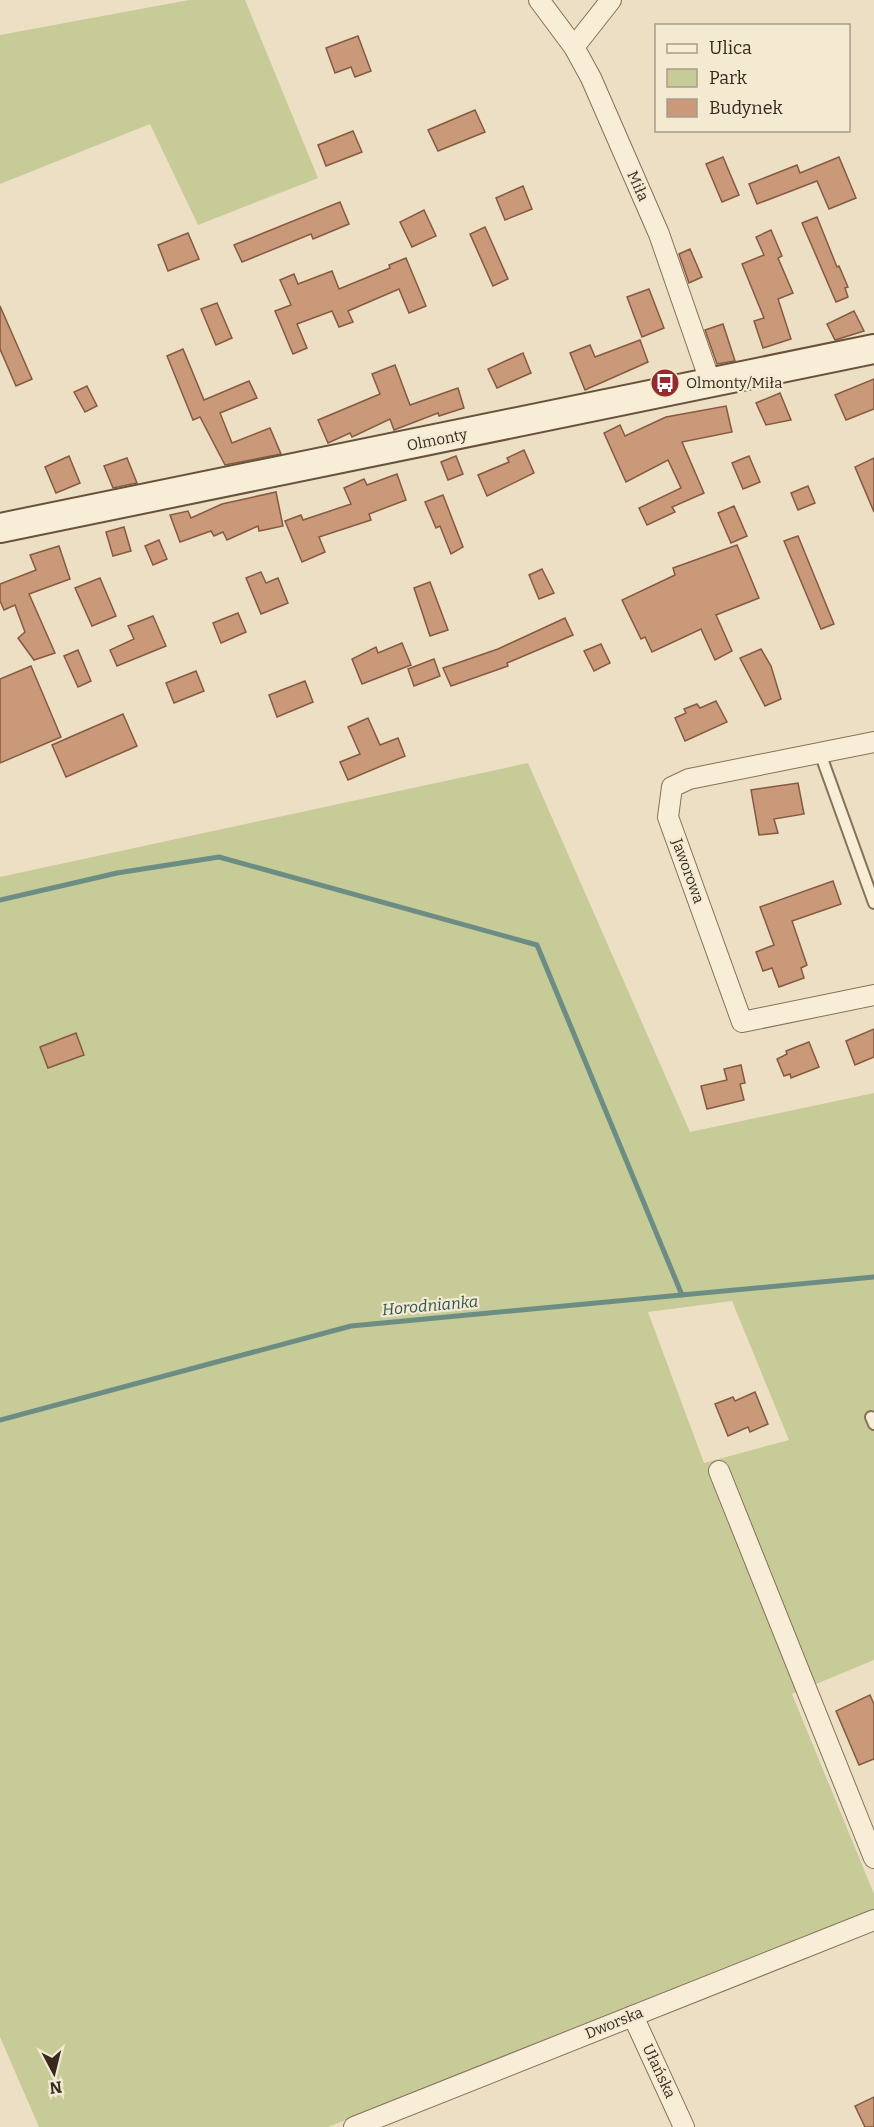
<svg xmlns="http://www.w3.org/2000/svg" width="874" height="2127" viewBox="0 0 874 2127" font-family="Bitter,serif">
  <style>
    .green { fill: #c6cb97; fill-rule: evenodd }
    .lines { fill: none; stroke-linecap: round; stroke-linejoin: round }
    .stream { stroke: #6c8d84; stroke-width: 5 }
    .building { fill: #ca9979; stroke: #855a41; stroke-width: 1.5 }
    .lane-casing { stroke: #86715a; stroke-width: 14 }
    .street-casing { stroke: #86715a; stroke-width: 22 }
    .secondary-casing { stroke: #68523d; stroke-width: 32 }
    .lane { stroke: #f8edd6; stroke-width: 10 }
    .street { stroke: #f8edd6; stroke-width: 20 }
    .secondary { stroke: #f8edd6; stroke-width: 28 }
    .labels { text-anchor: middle; stroke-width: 4.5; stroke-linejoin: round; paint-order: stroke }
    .street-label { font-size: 15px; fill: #37291e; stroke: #f4ead2 }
    .poi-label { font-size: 15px; fill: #37291e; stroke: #f4ead2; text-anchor: start }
    .water-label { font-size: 16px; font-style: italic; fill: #2d5652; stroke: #f4ead2 }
  </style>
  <rect width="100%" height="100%" fill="#eddfc3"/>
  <g class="green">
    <path d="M189,0H245L318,178L198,225L150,124L0,184V35Z"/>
    <path d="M528,763L690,1132L874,1093V1660L792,1694L874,1894V1911L328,2127H39L0,2037V877ZM732,1301L789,1440L704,1463L648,1312Z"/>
  </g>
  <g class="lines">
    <g class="stream">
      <path d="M0,900L117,873L219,857L537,945L682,1295"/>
      <path d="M0,1420L351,1326L874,1277"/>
    </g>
  </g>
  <g class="building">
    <path d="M358,36L371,71L355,77L351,67L335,73L326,48Z"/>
    <path d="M475,110L485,132L438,151L428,130Z"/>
    <path d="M353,131L362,152L326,166L318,145Z"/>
    <path d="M723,157L739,195L722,202L706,164Z"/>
    <path d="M839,157L856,198L829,209L817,181L757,204L749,184L797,165L800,173Z"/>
    <path d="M523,186L532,209L505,220L496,198Z"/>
    <path d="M340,202L349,224L313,239L311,234L242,262L234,245Z"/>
    <path d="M424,210L436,236L412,247L400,222Z"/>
    <path d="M817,217L837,267L839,266L848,287L845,288L848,297L836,302L802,223Z"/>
    <path d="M485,227L508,279L493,286L470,234Z"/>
    <path d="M771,230L782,256L778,258L793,293L778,299L791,339L763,348L754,321L764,318L742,264L764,255L756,237Z"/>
    <path d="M188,233L199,259L168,271L158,245Z"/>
    <path d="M690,249L702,277L689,283L679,254Z"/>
    <path d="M406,258L426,306L409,313L399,289L348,311L353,322L339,327L332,311L297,324L307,348L293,354L275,311L291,305L280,280L294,274L298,284L332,271L339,289L390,268L389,265Z"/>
    <path d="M649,289L664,328L642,337L627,297Z"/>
    <path d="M217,303L232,338L216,345L201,309Z"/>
    <path d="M0,306L32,379L16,386L0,349Z"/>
    <path d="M854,311L864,331L835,340L827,324Z"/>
    <path d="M723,324L735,361L717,364L705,330Z"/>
    <path d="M640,340L648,362L585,390L570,353L590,345L595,357Z"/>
    <path d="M183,349L204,400L249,381L257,398L220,413L232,443L270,428L281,454L225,465L200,417L193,420L167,356Z"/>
    <path d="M523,353L531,373L497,388L488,369Z"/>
    <path d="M395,365L410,405L458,388L464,408L439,416L438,413L394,430L390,419L352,437L350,433L328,443L318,420L380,394L372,374Z"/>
    <path d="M874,379V409L846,420L835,395Z"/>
    <path d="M87,386L97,406L85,412L74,392Z"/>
    <path d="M780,393L791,420L766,425L756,403Z"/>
    <path d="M726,406L732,432L682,442L704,493L672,507L675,512L647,525L639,508L681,488L668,460L626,482L604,433L620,425L625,436L666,417Z"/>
    <path d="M524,450L534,473L487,496L478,475L509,462L507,458Z"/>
    <path d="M69,456L80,483L56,493L45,467Z"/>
    <path d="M456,456L463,474L448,480L441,462Z"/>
    <path d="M749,456L760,482L743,489L732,463Z"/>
    <path d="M127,458L137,483L113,488L104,466Z"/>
    <path d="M874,458V512L855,467Z"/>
    <path d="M397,474L406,500L369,514L371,520L319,537L325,552L302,562L285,521L301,515L303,520L351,504L344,488L364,479L367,485Z"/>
    <path d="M808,486L815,503L798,510L791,493Z"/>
    <path d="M276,492L283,526L259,531L258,526L227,540L223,532L214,536L211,531L180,542L170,515L188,511L191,518L222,504Z"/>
    <path d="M443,495L463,547L451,554L440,526L436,528L425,502Z"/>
    <path d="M734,506L747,536L731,543L718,513Z"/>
    <path d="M124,527L131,551L113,556L106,532Z"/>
    <path d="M798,536L834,624L821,629L784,541Z"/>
    <path d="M159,540L167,559L153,565L145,546Z"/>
    <path d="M737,545L759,598L716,615L732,651L715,660L701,629L652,652L645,637L641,639L622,600L675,575L673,568Z"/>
    <path d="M59,546L70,579L29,594L55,653L34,660L18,638L25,632L15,605L4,610L0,601V584L36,570L30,555Z"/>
    <path d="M542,569L554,593L539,599L529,575Z"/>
    <path d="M261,572L266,583L278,578L288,603L261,614L246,578Z"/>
    <path d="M100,578L116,616L92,626L75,588Z"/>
    <path d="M430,582L448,630L430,636L414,588Z"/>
    <path d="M238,613L246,632L221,643L213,623Z"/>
    <path d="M153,616L166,646L117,666L110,650L134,639L128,626Z"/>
    <path d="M565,618L573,635L507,663L508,666L451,686L443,668L498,649Z"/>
    <path d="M402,643L411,665L362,684L352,659L376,647L378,653Z"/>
    <path d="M601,644L610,663L594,671L584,651Z"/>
    <path d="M761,649L771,666L781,699L765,706L740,658Z"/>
    <path d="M78,650L91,681L78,687L64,656Z"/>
    <path d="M434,659L440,676L414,686L408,669Z"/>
    <path d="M31,666L61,737L0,763V679Z"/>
    <path d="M196,671L204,691L174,703L166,683Z"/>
    <path d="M305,681L313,702L277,717L269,695Z"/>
    <path d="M716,701L727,722L685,741L675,718L686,713L684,709L697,704L700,708Z"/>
    <path d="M123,714L137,746L66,777L52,745Z"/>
    <path d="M368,718L380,745L398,738L405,756L348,780L340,762L360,754L348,727Z"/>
    <path d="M798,783L804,814L774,819L778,833L759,835L751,790Z"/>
    <path d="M833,881L841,904L792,921L807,965L801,968L804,978L779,987L772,968L763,971L756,952L774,945L760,907Z"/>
    <path d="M874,1029V1057L855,1065L846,1041Z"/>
    <path d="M76,1033L84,1055L48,1068L40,1047Z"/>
    <path d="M809,1042L819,1067L791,1078L790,1074L784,1076L777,1059L787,1054L786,1051Z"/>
    <path d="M741,1065L745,1083L740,1084L744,1100L707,1109L701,1086L727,1080L724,1069Z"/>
    <path d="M755,1392L768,1424L750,1432L748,1427L728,1436L715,1404L733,1397L735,1401Z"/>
    <path d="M870,1695L874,1704V1759L859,1765L836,1711Z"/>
    <path d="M874,2097V2127H865L855,2106Z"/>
  </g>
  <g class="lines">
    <g class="lane-casing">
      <g id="lane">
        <path d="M820,753L874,903"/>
        <path d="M871,1417L874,1424"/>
      </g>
    </g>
    <g class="street-casing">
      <g id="street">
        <path d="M539,0L574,47L591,78L659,234L711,384"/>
        <path d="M574,47L611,0"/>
        <path d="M874,742L689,779L672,787L668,817L742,1022L874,995"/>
        <path d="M719,1471L874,1858"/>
        <path d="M633,2016L684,2127"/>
        <path d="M354,2127L874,1920"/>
      </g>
    </g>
    <g class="secondary-casing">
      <path id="secondary" d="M0,528L874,349"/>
    </g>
    <use href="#lane" class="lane"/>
    <use href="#street" class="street"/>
    <use href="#secondary" class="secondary"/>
  </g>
  <defs>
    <g id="bus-disc" transform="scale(1.5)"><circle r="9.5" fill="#942c2f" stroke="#f4ead2"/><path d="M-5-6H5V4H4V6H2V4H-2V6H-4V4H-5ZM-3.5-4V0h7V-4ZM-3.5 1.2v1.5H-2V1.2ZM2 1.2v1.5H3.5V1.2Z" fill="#fff"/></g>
  </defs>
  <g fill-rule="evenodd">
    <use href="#bus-disc" x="665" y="383"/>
  </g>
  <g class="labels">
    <g class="street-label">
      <text transform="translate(638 186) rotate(66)" y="5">Miła</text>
      <text transform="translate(437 440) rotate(-11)" y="5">Olmonty</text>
      <text transform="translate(688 871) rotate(70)" y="5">Jaworowa</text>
      <text transform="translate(614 2023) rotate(-22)" y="5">Dworska</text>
      <text transform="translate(659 2071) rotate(65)" y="5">Ułańska</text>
    </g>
    <g class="poi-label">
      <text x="686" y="388">Olmonty/Miła</text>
    </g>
    <g class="water-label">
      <text transform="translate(430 1305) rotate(-5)" y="6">Horodnianka</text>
    </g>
  </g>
  <rect x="655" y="24" width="195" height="108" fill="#f4ead2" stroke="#a89d8a" stroke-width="1.5"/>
  <rect x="667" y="44" width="30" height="9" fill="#f8edd6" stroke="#a89d8a" stroke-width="1.5"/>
  <text x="709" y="54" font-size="18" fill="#37291e">Ulica</text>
  <rect x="667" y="69" width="30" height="18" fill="#c6cb97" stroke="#a89d8a" stroke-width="1.5"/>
  <text x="709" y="84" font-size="18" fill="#37291e">Park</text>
  <rect x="667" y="99" width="30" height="18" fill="#ca9979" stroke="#a89d8a" stroke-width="1.5"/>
  <text x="709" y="114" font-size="18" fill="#37291e">Budynek</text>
  <g transform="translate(54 2073) rotate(173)" stroke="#f4ead2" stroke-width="4.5" paint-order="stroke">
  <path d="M0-4.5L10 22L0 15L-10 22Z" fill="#37291e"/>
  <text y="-9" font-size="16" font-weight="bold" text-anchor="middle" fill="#37291e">N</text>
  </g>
</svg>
